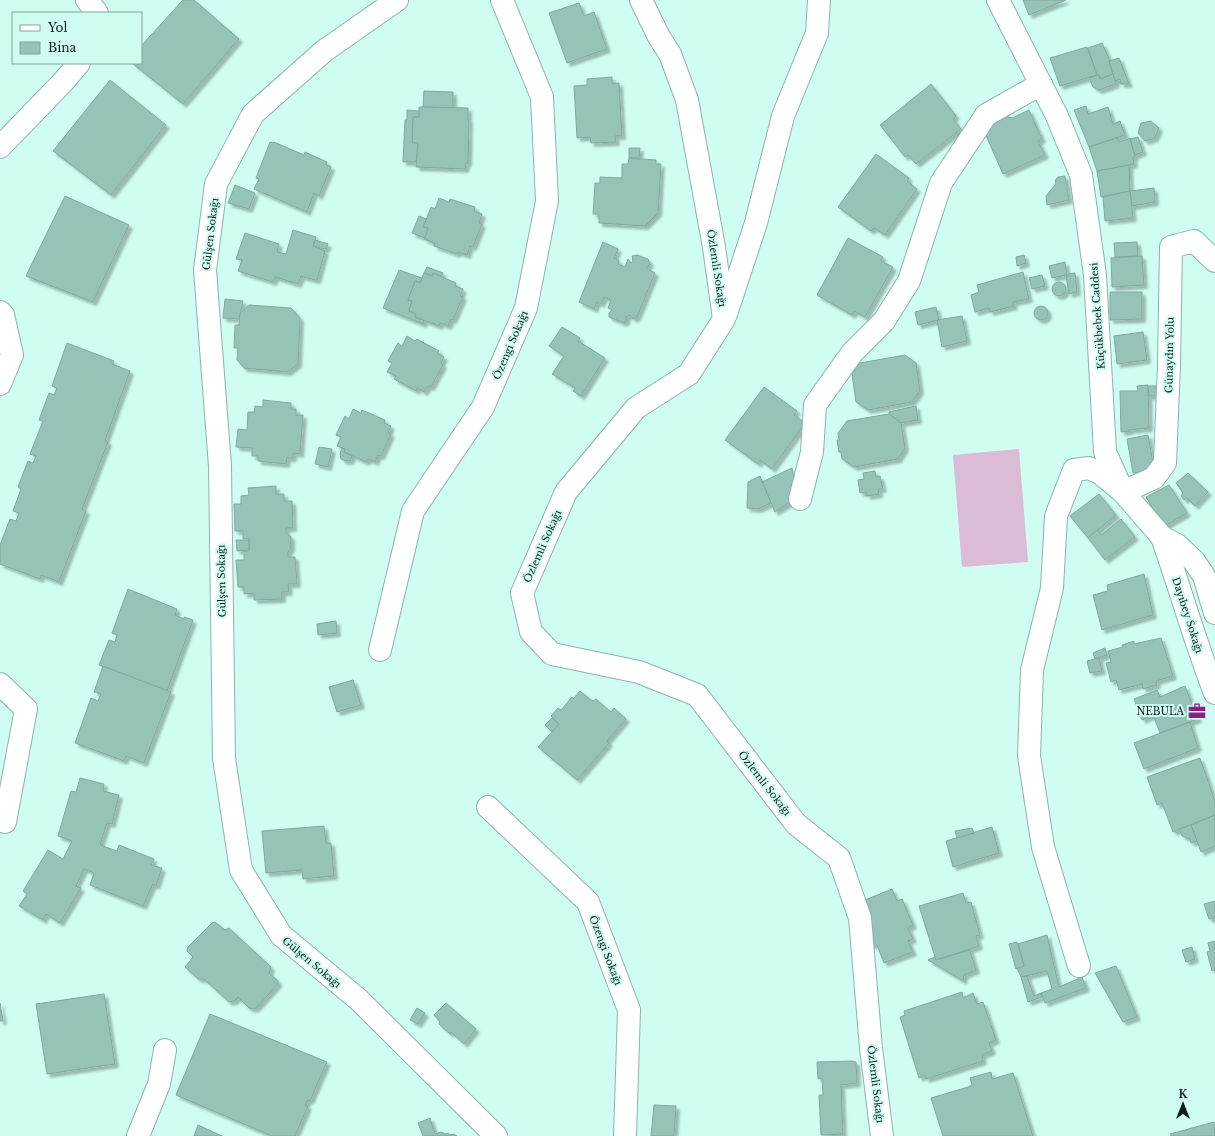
<svg xmlns="http://www.w3.org/2000/svg" width="1215" height="1136" viewBox="0 0 1215 1136" font-family="'Libre Baskerville',serif">
  <style>
    .garden { fill: #dbbcd7 }
    .building { fill: #97c2b8; stroke: #7fa99f; filter: url(#shadow) }
    .lines { fill: none; stroke-linecap: round; stroke-linejoin: round }
    .minor-casing { stroke: #8ab4aa; stroke-width: 24 }
    .minor { stroke: #fff; stroke-width: 22 }
    .labels { text-anchor: middle; stroke-width: 4; stroke-linejoin: round; paint-order: stroke }
    .street-label { font-size: 10px; fill: #0c1d1a; stroke: #d0fdf2 }
    .poi-label { font-size: 10px; fill: #0c1d1a; stroke: #d0fdf2; text-anchor: end }
  </style>
  <defs>
    <filter id="shadow"><feDropShadow dx="3.5" dy="3.5" stdDeviation="1" flood-color="#0004"/></filter>
  </defs>
  <rect width="100%" height="100%" fill="#d0fdf2"/>
  <path class="garden" d="M1019,449L1028,562L962,567L953,455Z"/>
  <g class="building">
    <path d="M183,0H194L239,39L183,104L132,63H141V46Z"/>
    <path d="M1023,0H1066L1029,15Z"/>
    <path d="M579,3L584,16L594,12L607,49L567,63L549,13Z"/>
    <path d="M1102,43L1110,61H1109L1113,74L1100,79L1099,75H1097L1088,48Z"/>
    <path d="M1087,47L1097,75L1060,86L1050,58Z"/>
    <path d="M1119,58L1129,84H1121L1120,79L1115,81L1109,61Z"/>
    <path d="M1113,74L1116,84L1099,90L1093,87L1089,78L1099,75L1100,79Z"/>
    <path d="M612,77V84L619,83L622,136H615L616,142L591,143L590,137L577,138L574,86L587,85V79Z"/>
    <path d="M110,80L166,125L111,195L53,151Z"/>
    <path d="M931,84L956,116L953,119L961,129L916,164L908,155L905,157L880,125Z"/>
    <path d="M424,91L453,92V108L423,107Z"/>
    <path d="M1086,106L1088,114L1108,107L1113,124L1120,121L1125,135L1089,147L1074,110Z"/>
    <path d="M419,107L468,108V120H469L468,163H466L465,169L416,167L418,143H412L413,117H419Z"/>
    <path d="M407,110L419,111V117H413L412,143H418L416,162H403L405,120H407Z"/>
    <path d="M1029,110L1042,139L1038,141L1045,155L1003,174L984,131L992,127L996,119L1003,115L1012,118Z"/>
    <path d="M1151,121L1159,128L1155,138L1145,141L1138,133L1141,123Z"/>
    <path d="M1138,137L1143,152L1135,155L1130,139Z"/>
    <path d="M1117,138L1119,142L1130,138L1135,157H1133L1134,164L1118,168L1097,171L1089,147Z"/>
    <path d="M270,142L273,143L274,142L304,155L305,152L327,162L326,165L331,167L319,196L314,193L307,212L254,189L259,179L256,178Z"/>
    <path d="M629,148H640L639,158H629Z"/>
    <path d="M876,154L909,178L907,181L917,189L885,235L874,228L871,231L838,207Z"/>
    <path d="M629,158L656,160V164H661L658,213L645,226L599,223V214H593L595,183H600V177L622,178V164H628Z"/>
    <path d="M1129,165L1130,191L1101,197L1097,171Z"/>
    <path d="M1065,176L1069,200L1047,205L1046,196L1055,185L1056,179L1058,177Z"/>
    <path d="M235,185L255,193L249,209L228,203Z"/>
    <path d="M1154,188L1155,202L1132,206L1130,191Z"/>
    <path d="M1130,191L1133,218L1105,221L1103,197Z"/>
    <path d="M65,196L129,225L93,302L26,276Z"/>
    <path d="M439,198L449,202L450,199L475,207L474,211L482,214L479,223L482,224L473,247L470,246L467,255L458,252L457,254L434,246L435,243L424,239L428,228L423,227L431,207L435,209Z"/>
    <path d="M419,216L426,219L423,227L428,228L425,238L412,233Z"/>
    <path d="M293,230L316,237L313,246L325,251L317,280H315L301,276L298,284L275,277L273,282L238,271L242,260L236,259L245,233L279,244L277,252L286,254Z"/>
    <path d="M848,238L883,257L881,261L893,267L865,317L854,311L852,315L817,295Z"/>
    <path d="M315,240L328,244L326,249H325L313,246Z"/>
    <path d="M603,242L618,249L614,258L619,261L618,264L625,267L628,259L631,263L633,262L632,256L637,255L648,259L650,264L646,268L655,273L637,317L633,319L630,315L626,317V321L624,323L609,317V313L612,310L608,308L611,300L604,297L601,304L597,302L594,309L579,302Z"/>
    <path d="M1137,242L1138,256L1115,257L1114,243Z"/>
    <path d="M1024,255L1026,263L1017,266L1016,257Z"/>
    <path d="M1142,256L1144,285L1112,287L1111,258Z"/>
    <path d="M1065,262L1067,275L1052,278L1049,266Z"/>
    <path d="M427,267L443,273L441,277L433,273L432,276L424,273Z"/>
    <path d="M399,270L422,278L420,283L415,281L408,300L412,301L409,311L416,314L415,317L424,320L423,324L383,308Z"/>
    <path d="M1023,272L1029,299L1013,302L1014,306L990,312L989,308L975,312L971,295L979,292L977,285Z"/>
    <path d="M424,273L432,276L433,273L456,283L455,286L463,289L460,296L463,297L453,320L451,319L448,326L440,323L439,326L415,317L416,314L409,311L412,301L408,300L415,281L420,283Z"/>
    <path d="M1075,273L1077,292L1069,294L1066,276H1068V274Z"/>
    <path d="M1042,275L1045,286L1032,289L1029,278Z"/>
    <circle cx="1059" cy="289" r="7"/>
    <path d="M1110,292H1142V319L1110,320Z"/>
    <path d="M225,299L243,301L239,319L223,318Z"/>
    <path d="M249,305L291,308L300,318L298,364L288,372L244,368L237,360L238,348H234L235,325H239L240,313Z"/>
    <circle cx="1041" cy="313" r="7"/>
    <path d="M936,307L939,320L918,325L915,312Z"/>
    <path d="M962,316L967,341L942,347L937,320Z"/>
    <path d="M562,327L580,338L578,341L605,358L581,396L573,391L575,388L552,374L564,356L549,346Z"/>
    <path d="M1143,332L1147,360L1117,364L1114,336Z"/>
    <path d="M407,336L415,341L417,339L439,351L437,353L444,357L441,363L443,365L431,387L428,386L424,392L417,388L416,391L394,379L396,376L387,372L392,363L388,361L398,343L402,346Z"/>
    <path d="M67,343L114,361L112,364L130,371L105,441L108,442L82,509L86,511L59,582L41,575L40,579L0,564V545L10,519L16,521L19,513L13,511L21,489L18,487L28,461L33,463L36,456L30,454L43,421L39,420L49,393L54,395L57,388L52,386Z"/>
    <path d="M905,355L916,363L920,391L912,402L868,410L856,402L852,374L860,363Z"/>
    <path d="M1148,385L1149,428L1129,430V431L1121,432L1120,391H1138L1137,386Z"/>
    <path d="M1148,386H1158V396H1149Z"/>
    <path d="M764,387L797,411L794,415L805,423L772,469L760,460L758,464L725,440Z"/>
    <path d="M263,400L291,403V409H296V415H303L300,454L293,453V458H287L286,464L258,461V456H252V448L236,447L238,429L247,430L248,412H254L255,406L263,407Z"/>
    <path d="M916,406L918,420L901,423L889,414V412Z"/>
    <path d="M353,409L361,413L362,410L385,420L384,423L391,426L388,433L391,434L381,456L378,455L375,462L368,459L366,462L344,452L345,449L337,446L341,437L336,435L345,416L349,419Z"/>
    <path d="M889,414L901,423L905,448L898,459L854,467L842,459L841,452H839L837,440H839L838,433L847,421Z"/>
    <path d="M1148,435L1154,469L1133,473L1127,439Z"/>
    <path d="M319,447L332,449L328,467L315,464Z"/>
    <path d="M342,448L345,449L344,452L352,456L350,461H346L341,459L340,454Z"/>
    <path d="M792,468L795,485L789,503L775,512L762,482Z"/>
    <path d="M875,471L876,477L880,476L883,489H878L879,494L867,496L866,492L860,493L858,480L864,479L863,473Z"/>
    <path d="M1188,473L1208,492L1195,506L1187,498L1184,500L1181,496L1183,493L1176,483Z"/>
    <path d="M760,476L771,503L758,509L747,508L748,482Z"/>
    <path d="M1169,485L1187,513L1163,527L1146,497Z"/>
    <path d="M276,486V494H284V501H292L293,528H286V533L291,537V548L288,552V557H295L297,584H288L289,592H282V599L254,600V593L244,594V587H238L236,560H244V551H249V538L243,539V531H235L234,504H241V496L249,495L248,488Z"/>
    <path d="M1099,494L1116,515L1088,538L1070,516Z"/>
    <path d="M1121,519L1135,537L1105,560L1088,538L1097,530L1101,535Z"/>
    <path d="M236,540H249V550L237,551Z"/>
    <path d="M1144,574L1153,615L1102,630L1093,595L1108,591L1107,585Z"/>
    <path d="M128,589L177,609L175,615L184,619V617L193,620L167,691L99,665L109,640L115,642L117,635L112,633Z"/>
    <path d="M336,621L337,633L318,635L317,624Z"/>
    <path d="M1161,638L1173,676L1156,681L1157,685L1143,689L1142,684L1119,690L1116,680L1111,682L1106,663L1111,662L1108,651L1123,647L1122,645L1134,641V644Z"/>
    <path d="M1105,648L1107,655L1095,659L1093,653Z"/>
    <path d="M1099,658L1102,671L1090,673L1087,661Z"/>
    <path d="M103,666L171,692L144,763L126,756L124,761L75,743L91,698L98,701L101,694L94,692Z"/>
    <path d="M353,680L361,705L337,712L329,687Z"/>
    <path d="M1185,686L1198,719L1160,733L1153,715L1142,720L1134,699L1157,690L1160,697Z"/>
    <path d="M580,691L591,700L593,701L596,699L611,712L614,708L626,719L607,741L609,743L577,780L538,747L559,724L551,716L558,708L561,710L572,697L573,699Z"/>
    <path d="M552,718L559,724L552,732L545,725Z"/>
    <path d="M1190,722L1198,748L1144,769L1134,743Z"/>
    <path d="M1200,758L1215,801V815L1173,832L1162,803L1157,805L1147,777Z"/>
    <path d="M80,778L104,784L103,791L119,795L112,824L107,823L100,845L117,851L119,845L154,859L151,865L162,868L156,886L153,884L143,906L90,885L94,873L84,869L76,886L81,888L60,923L46,914L43,920L19,906L27,894L23,891L48,850L63,859L72,841L58,836L71,791L76,792Z"/>
    <path d="M1215,815V846L1201,852L1191,825Z"/>
    <path d="M1191,825L1197,841L1191,843L1190,839L1182,836L1179,829Z"/>
    <path d="M324,826L326,843H331L334,876L303,879L302,870L266,873L262,831Z"/>
    <path d="M992,827L999,853L953,867L946,841Z"/>
    <path d="M972,828L974,833L957,838L955,831Z"/>
    <path d="M892,889L897,901L902,899L913,925L908,928L913,939L908,941L913,952L884,963L877,945H870L860,902Z"/>
    <path d="M963,893L966,903L971,902L980,935L976,936L979,946L936,960L919,906Z"/>
    <path d="M1215,901V918L1209,919L1204,904Z"/>
    <path d="M215,922L225,930L229,928L271,967L269,973L278,981V984L257,1007L254,1009L249,1008L238,997L234,1001L229,1002L204,979H198L185,967L193,957L187,951L188,947L212,923Z"/>
    <path d="M1047,935L1059,987L1082,977L1086,988L1045,1003L1041,993L1052,989L1047,971L1021,977L1017,968L1024,966L1018,944Z"/>
    <path d="M1215,941V970L1212,971L1207,952L1210,951L1208,943Z"/>
    <path d="M1017,942L1024,966L1016,969L1009,944Z"/>
    <path d="M1192,947L1195,959L1186,962L1182,950Z"/>
    <path d="M970,950L976,970L964,975L963,981L928,960L935,957L936,960Z"/>
    <path d="M1116,966L1137,1017L1123,1022L1095,973Z"/>
    <path d="M1027,976L1034,996L1041,993L1042,997L1028,1002L1021,977Z"/>
    <path d="M962,992L963,998L973,993L977,1004L983,1002L996,1040L989,1043L992,1051L982,1055L983,1061L926,1079L925,1075L919,1078L900,1017L905,1015L904,1011Z"/>
    <path d="M104,994L115,1064L47,1074L36,1004Z"/>
    <path d="M0,1003L3,1021H0Z"/>
    <path d="M446,1003L476,1029L464,1044L451,1032L450,1034L439,1024L440,1022L434,1015Z"/>
    <path d="M417,1008L425,1013L418,1024L410,1020Z"/>
    <path d="M210,1014L327,1062L310,1101L308,1100L305,1105L308,1106L295,1136H272L176,1095Z"/>
    <path d="M852,1061L856,1062L857,1083L841,1085L843,1134L821,1135L819,1095H823L822,1078L818,1079L817,1062Z"/>
    <path d="M991,1072L992,1079L1013,1073L1033,1136H943L931,1098L968,1087L972,1085L970,1078Z"/>
    <path d="M654,1105L676,1106L674,1136H651Z"/>
    <path d="M430,1118L435,1134L441,1132L446,1134L448,1133L449,1135L454,1134L457,1136H423L418,1123Z"/>
    <path d="M1214,1122L1215,1136H1171L1170,1134Z"/>
    <path d="M198,1125L222,1136H194Z"/>
  </g>
  <g class="lines">
    <g class="minor-casing">
      <g id="minor">
        <path d="M87,0L97,13"/>
        <path d="M397,0L324,51L253,114L216,184L205,270L220,466L224,758L241,870L281,935L359,1000L496,1136"/>
        <path d="M641,0L659,37L670,54L687,100L714,247L724,319L689,374L636,408L566,492L522,593L531,632L552,654L639,672L697,695L796,824L839,858L860,918L871,1048L882,1136"/>
        <path d="M998,0L1057,116L1081,175L1095,275L1105,452L1123,492L1162,537L1177,545L1194,561L1204,576L1215,613"/>
        <path d="M0,147L63,82L79,63"/>
        <path d="M0,312L3,315L12,355L0,384"/>
        <path d="M726,314L756,223L783,116L817,33L819,0"/>
        <path d="M800,499L812,452L815,405L852,353L884,321L909,281L941,183L986,115L1041,84"/>
        <path d="M1162,537C1180,588 1195,642 1215,693"/>
        <path d="M380,650L413,511L483,407L526,308L547,201L542,97L502,0"/>
        <path d="M0,684L26,709L5,822"/>
        <path d="M488,807L588,902L629,1010L625,1136"/>
        <path d="M1079,966L1043,847L1029,756L1032,670L1052,588L1056,516L1074,470L1089,468L1100,473L1123,492L1154,478L1165,463L1169,365L1171,247L1194,241L1215,261"/>
        <path d="M138,1136L159,1084L165,1050"/>
      </g>
    </g>
    <use href="#minor" class="minor"/>
  </g>
  <defs>
    <g id="office-bare" transform="scale(1.38)"><path d="M-6-3h4V-5.5h4V-3h4V5H-6ZM-1-4.5V-3h2v-1.5ZM-6 0V1H6V0Z" fill="#8b2186" stroke="#d0fdf2" stroke-width="2.5" paint-order="stroke"/></g>
  </defs>
  <g fill-rule="evenodd">
    <use href="#office-bare" x="1197" y="711"/>
  </g>
  <g class="labels">
    <g class="street-label">
      <text transform="translate(210 234) rotate(-83)" y="4">Gülşen Sokağı</text>
      <text transform="translate(717 268) rotate(81)" y="4">Özlemli Sokağı</text>
      <text transform="translate(1097 316) rotate(-94)" y="4">Küçükbebek Caddesi</text>
      <text transform="translate(510 345) rotate(-67)" y="4">Özengi Sokağı</text>
      <text transform="translate(1169 355) rotate(-89)" y="4">Günaydın Yolu</text>
      <text transform="translate(542 546) rotate(-66)" y="4">Özlemli Sokağı</text>
      <text transform="translate(221 581) rotate(-91)" y="4">Gülşen Sokağı</text>
      <text transform="translate(1188 615) rotate(72)" y="4">Dayıbey Sokağı</text>
      <text transform="translate(765 783) rotate(52)" y="4">Özlemli Sokağı</text>
      <text transform="translate(606 950) rotate(69)" y="4">Özengi Sokağı</text>
      <text transform="translate(312 962) rotate(40)" y="4">Gülşen Sokağı</text>
      <text transform="translate(876 1084) rotate(83)" y="4">Özlemli Sokağı</text>
    </g>
    <g class="poi-label">
      <text x="1184" y="715">NEBULA</text>
    </g>
  </g>
  <rect x="12" y="12" width="130" height="52" fill="#d0fdf2" stroke="#82a39c"/>
  <rect x="20" y="25" width="20" height="6" fill="#ffffff" stroke="#82a39c"/>
  <text x="48" y="32" font-size="12" fill="#0c1d1a">Yol</text>
  <rect x="20" y="42" width="20" height="12" fill="#97c2b8" stroke="#82a39c"/>
  <text x="48" y="52" font-size="12" fill="#0c1d1a">Bina</text>
  <g transform="translate(1183 1104)" stroke="#d0fdf2" stroke-width="3" paint-order="stroke">
  <path d="M0-3L7 15L0 10L-7 15Z" fill="#0c1d1a"/>
  <text y="-6" font-size="11" font-weight="bold" text-anchor="middle" fill="#0c1d1a">K</text>
  </g>
</svg>
